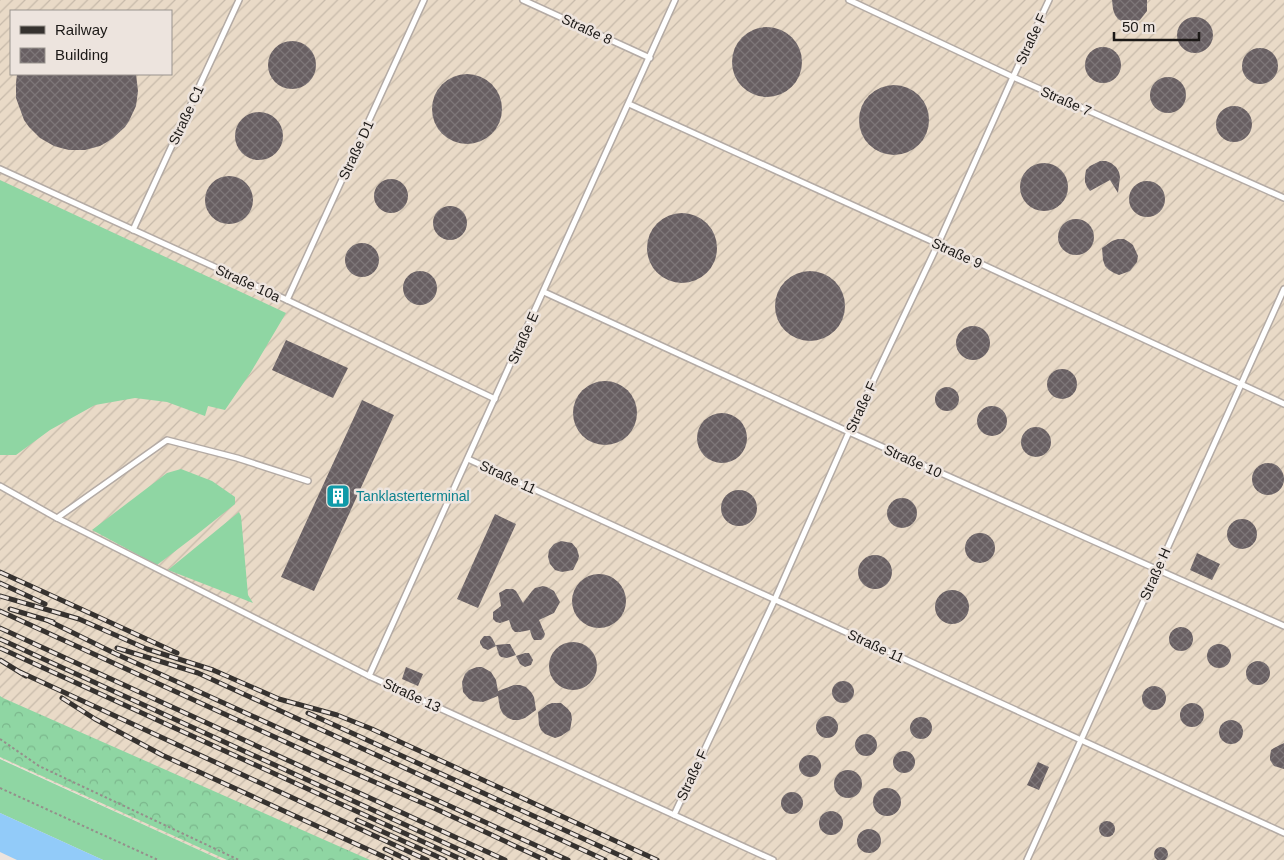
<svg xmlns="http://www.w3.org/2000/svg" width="1284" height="860" viewBox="0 0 1284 860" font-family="Helvetica,sans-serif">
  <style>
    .industrial { fill: url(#industrial-furrows); fill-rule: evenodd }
    .grass { fill: #8fd6a3 }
    .forest { fill: url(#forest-crowns) }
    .water { fill: #92cbf9 }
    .building { fill: url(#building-cross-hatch) }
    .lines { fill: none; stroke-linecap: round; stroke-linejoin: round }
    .lane-casing { stroke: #b4aba5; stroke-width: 8 }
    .path { stroke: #958f8b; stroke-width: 2; stroke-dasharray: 2.5 2.5; stroke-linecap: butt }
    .lane { stroke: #fff; stroke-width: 5 }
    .rail-casing { stroke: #36322f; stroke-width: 5 }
    .rail { stroke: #ede4de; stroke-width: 3; stroke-dasharray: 9; stroke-linecap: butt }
    .labels { text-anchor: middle; stroke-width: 5; stroke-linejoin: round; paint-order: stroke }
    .street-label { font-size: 14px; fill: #1c1917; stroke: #ede4de }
    .culture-label { font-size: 14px; fill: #0d838f; stroke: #ede4de; text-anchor: start }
  </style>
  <defs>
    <pattern id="industrial-furrows" width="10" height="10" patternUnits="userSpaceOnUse" patternTransform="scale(1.25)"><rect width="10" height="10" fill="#e9dac7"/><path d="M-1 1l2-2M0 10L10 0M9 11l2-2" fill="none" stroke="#c7baaa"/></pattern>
    <pattern id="forest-crowns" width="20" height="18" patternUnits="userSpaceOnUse" patternTransform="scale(1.25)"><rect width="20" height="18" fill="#8fd6a3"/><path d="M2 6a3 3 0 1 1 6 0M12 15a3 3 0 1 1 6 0" fill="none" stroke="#7bb78c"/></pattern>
    <pattern id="building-cross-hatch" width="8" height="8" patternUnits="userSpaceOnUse" patternTransform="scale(1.25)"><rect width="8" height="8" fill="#685f62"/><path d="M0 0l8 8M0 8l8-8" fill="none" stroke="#7d7678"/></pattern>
  </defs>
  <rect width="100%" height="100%" fill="#ede4de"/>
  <path class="industrial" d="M0,0H1284V860H221L0,758ZM11,11H171V74H11Z"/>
  <g class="grass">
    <path d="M0,180L286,313L251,372L225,410L208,406L205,416L167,402L135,398L95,405L50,430L16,455H0Z"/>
    <path d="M181,469L212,481L235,497V504L195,536L157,565L92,530L167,473Z"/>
    <path d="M239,512L241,516L248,595L253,603L168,570Z"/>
    <path d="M0,759L221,860H103L0,813Z"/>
  </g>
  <path class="forest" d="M0,696L3,698L370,860H227L0,757Z"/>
  <path class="water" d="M0,813L103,860H17L0,852Z"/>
  <g class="building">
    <path d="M1112,0H1147V11L1140,20L1129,23L1123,22L1118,19L1115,15L1113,9Z"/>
    <circle cx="1195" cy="35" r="18"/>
    <circle cx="767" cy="62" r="35"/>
    <circle cx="292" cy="65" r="24"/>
    <circle cx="1103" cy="65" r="18"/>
    <circle cx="1260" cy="66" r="18"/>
    <path d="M17,74H136L138,91L136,106L129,121L125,127L113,138L107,142L100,146L85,150H69L61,148L54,146L40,138L29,127L24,120L16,98V83Z"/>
    <circle cx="467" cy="109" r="35"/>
    <circle cx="1168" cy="95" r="18"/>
    <circle cx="894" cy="120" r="35"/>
    <circle cx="1234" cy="124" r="18"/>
    <circle cx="259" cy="136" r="24"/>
    <path d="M1100,161H1106L1111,163L1116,167L1119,172L1120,177L1118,193L1110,180L1090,191L1087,187L1085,182V176L1086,170L1090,166Z"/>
    <circle cx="1044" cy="187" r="24"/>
    <circle cx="229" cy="200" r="24"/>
    <circle cx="391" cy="196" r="17"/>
    <circle cx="1147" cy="199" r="18"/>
    <circle cx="450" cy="223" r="17"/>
    <circle cx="682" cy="248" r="35"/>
    <circle cx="1076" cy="237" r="18"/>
    <path d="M1118,239H1124L1129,242L1133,245L1138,256L1137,262L1130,271L1119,275L1114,273L1109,270L1105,266L1103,260L1102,248L1112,241Z"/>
    <circle cx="362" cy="260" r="17"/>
    <circle cx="420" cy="288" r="17"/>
    <circle cx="810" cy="306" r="35"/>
    <circle cx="973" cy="343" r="17"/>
    <path d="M286,340L348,368L333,398L272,370Z"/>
    <circle cx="1062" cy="384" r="15"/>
    <circle cx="605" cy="413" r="32"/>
    <circle cx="947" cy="399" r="12"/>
    <path d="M362,400L394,415L314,591L281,577Z"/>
    <circle cx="992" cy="421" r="15"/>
    <circle cx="722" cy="438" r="25"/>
    <circle cx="1036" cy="442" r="15"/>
    <circle cx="1268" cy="479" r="16"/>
    <circle cx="739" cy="508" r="18"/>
    <circle cx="902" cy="513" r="15"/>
    <path d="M495,514L516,524L478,608L457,599Z"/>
    <circle cx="1242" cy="534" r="15"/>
    <circle cx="980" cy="548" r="15"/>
    <path d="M561,541L572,543L577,549L579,556L578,560L573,570L562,572L555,570L550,564L548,557L549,550L554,544Z"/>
    <path d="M1197,553L1220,564L1212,580L1190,570Z"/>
    <circle cx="875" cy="572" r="17"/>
    <circle cx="599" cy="601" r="27"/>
    <path d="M543,586L547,587L554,591L560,602L554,613L539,620L545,634L544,637L541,640H534L532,637L530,630L520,632H515L512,629L509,620L500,623L496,622L493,619V612L501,606L499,593L506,589H513L516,591L523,603L532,591L535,588Z"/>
    <circle cx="952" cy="607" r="17"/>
    <circle cx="1181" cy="639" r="12"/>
    <path d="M484,636H490L492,638L496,646L488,650L483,648L480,643V641Z"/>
    <circle cx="573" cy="666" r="24"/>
    <path d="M506,644H510L516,655L507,658L501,657L499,655L496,645Z"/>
    <circle cx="1219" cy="656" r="12"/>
    <path d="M525,653H529L533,660L531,665L525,667L520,664L516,656Z"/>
    <circle cx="1258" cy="673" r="12"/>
    <path d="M406,667L423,674L418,686L402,679Z"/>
    <path d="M477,667H482L491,672L496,680L498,691L514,685H520L526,687L531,692L534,697L536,710L525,718L519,720H513L508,718L503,714L500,708L498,696L483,702L473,701L469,699L463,692L462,682L465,674L469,670Z"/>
    <circle cx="843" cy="692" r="11"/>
    <circle cx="1154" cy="698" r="12"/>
    <path d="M552,703H561L568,709L571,713L572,719L570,730L561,736L555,738L545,734L541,730L539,725L538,712L547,705Z"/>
    <circle cx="1192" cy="715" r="12"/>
    <circle cx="827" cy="727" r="11"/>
    <circle cx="921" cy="728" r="11"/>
    <circle cx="1231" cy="732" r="12"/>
    <circle cx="866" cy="745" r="11"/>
    <path d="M1284,743V769L1274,766L1270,760V757L1271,750L1274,748Z"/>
    <circle cx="904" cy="762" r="11"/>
    <circle cx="810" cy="766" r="11"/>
    <path d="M1038,762L1049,767L1039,790L1027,785Z"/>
    <circle cx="848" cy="784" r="14"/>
    <circle cx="887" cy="802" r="14"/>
    <circle cx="792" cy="803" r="11"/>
    <circle cx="831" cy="823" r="12"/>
    <circle cx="1107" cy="829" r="8"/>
    <circle cx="869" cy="841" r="12"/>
    <circle cx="1161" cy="854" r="7"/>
  </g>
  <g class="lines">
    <g class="lane-casing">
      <g id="lane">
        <path d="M523,0L650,58"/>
        <path d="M849,0L1013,77L1284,198"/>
        <path d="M629,104L938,244L1284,404"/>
        <path d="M0,169L287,300L495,399"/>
        <path d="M133,230L239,0"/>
        <path d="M544,292L849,432L1284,626"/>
        <path d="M287,300L424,0"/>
        <path d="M468,459L1284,833"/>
        <path d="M0,486L57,518L167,440L237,458L308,481"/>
        <path d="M57,518L369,676L773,860"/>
        <path d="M369,676L675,0"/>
        <path d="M674,815L775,599L849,432L938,244L1013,77L1049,0"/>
        <path d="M1027,860L1284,289"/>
      </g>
    </g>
    <g class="path">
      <path d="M0,739L39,766L239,860"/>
      <path d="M0,788L158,860"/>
    </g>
    <use href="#lane" class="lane"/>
    <g class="rail-casing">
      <g id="rail">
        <path d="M0,572L177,653"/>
        <path d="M0,583L45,604"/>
        <path d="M0,596L79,619L147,649L213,670L279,699L337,715L372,729L657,860"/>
        <path d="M10,609L53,622"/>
        <path d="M0,611L329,762L434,808L545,860"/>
        <path d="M47,620L114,653L568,860"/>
        <path d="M0,628L505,860"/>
        <path d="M0,639L482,860"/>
        <path d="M0,648L463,860"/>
        <path d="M117,648L198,673L605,860"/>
        <path d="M0,660L26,676"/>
        <path d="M20,672L427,860"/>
        <path d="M62,698L95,719L162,755L391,860"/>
        <path d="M308,713L630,860"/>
        <path d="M357,820L445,860"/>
        <path d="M385,849L408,860"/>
      </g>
    </g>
    <use href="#rail" class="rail"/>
  </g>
  <defs>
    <g id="building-square" transform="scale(1.25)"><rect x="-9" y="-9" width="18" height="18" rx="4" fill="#0f9aa8" stroke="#ede4de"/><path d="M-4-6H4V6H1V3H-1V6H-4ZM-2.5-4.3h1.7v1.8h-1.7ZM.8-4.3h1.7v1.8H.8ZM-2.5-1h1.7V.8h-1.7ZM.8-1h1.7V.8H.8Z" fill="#fff"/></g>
  </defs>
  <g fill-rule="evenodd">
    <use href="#building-square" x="338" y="496"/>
  </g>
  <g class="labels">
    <g class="street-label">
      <text transform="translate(587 29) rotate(25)" y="5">Straße 8</text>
      <text transform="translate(1031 39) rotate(-65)" y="5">Straße F</text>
      <text transform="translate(1066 101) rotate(24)" y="5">Straße 7</text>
      <text transform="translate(186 115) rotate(-65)" y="5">Straße C1</text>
      <text transform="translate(356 150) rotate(-65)" y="5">Straße D1</text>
      <text transform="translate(957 253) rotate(25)" y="5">Straße 9</text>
      <text transform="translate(248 283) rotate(25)" y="5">Straße 10a</text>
      <text transform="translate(523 338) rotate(-66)" y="5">Straße E</text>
      <text transform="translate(861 407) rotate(-65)" y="5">Straße F</text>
      <text transform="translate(913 461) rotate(24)" y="5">Straße 10</text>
      <text transform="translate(508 477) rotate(25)" y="5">Straße 11</text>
      <text transform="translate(1155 574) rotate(-66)" y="5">Straße H</text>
      <text transform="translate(876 646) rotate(25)" y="5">Straße 11</text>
      <text transform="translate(412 695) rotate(25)" y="5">Straße 13</text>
      <text transform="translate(692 775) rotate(-65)" y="5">Straße F</text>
    </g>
    <g class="culture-label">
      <text x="356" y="501">Tanklasterterminal</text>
    </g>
  </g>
  <rect x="10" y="10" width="162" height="65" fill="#ede4de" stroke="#99938e"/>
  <rect x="20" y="26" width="25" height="8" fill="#36322f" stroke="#99938e"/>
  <text x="55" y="35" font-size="15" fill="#1c1917">Railway</text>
  <rect x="20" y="48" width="25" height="15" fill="url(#building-cross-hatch)" stroke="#99938e"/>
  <text x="55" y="60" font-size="15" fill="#1c1917">Building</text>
  <path d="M1114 32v8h85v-8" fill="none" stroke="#1c1917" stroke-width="2.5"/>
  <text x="1122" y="32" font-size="15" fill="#1c1917" stroke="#ede4de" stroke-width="4" paint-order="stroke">50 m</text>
</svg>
